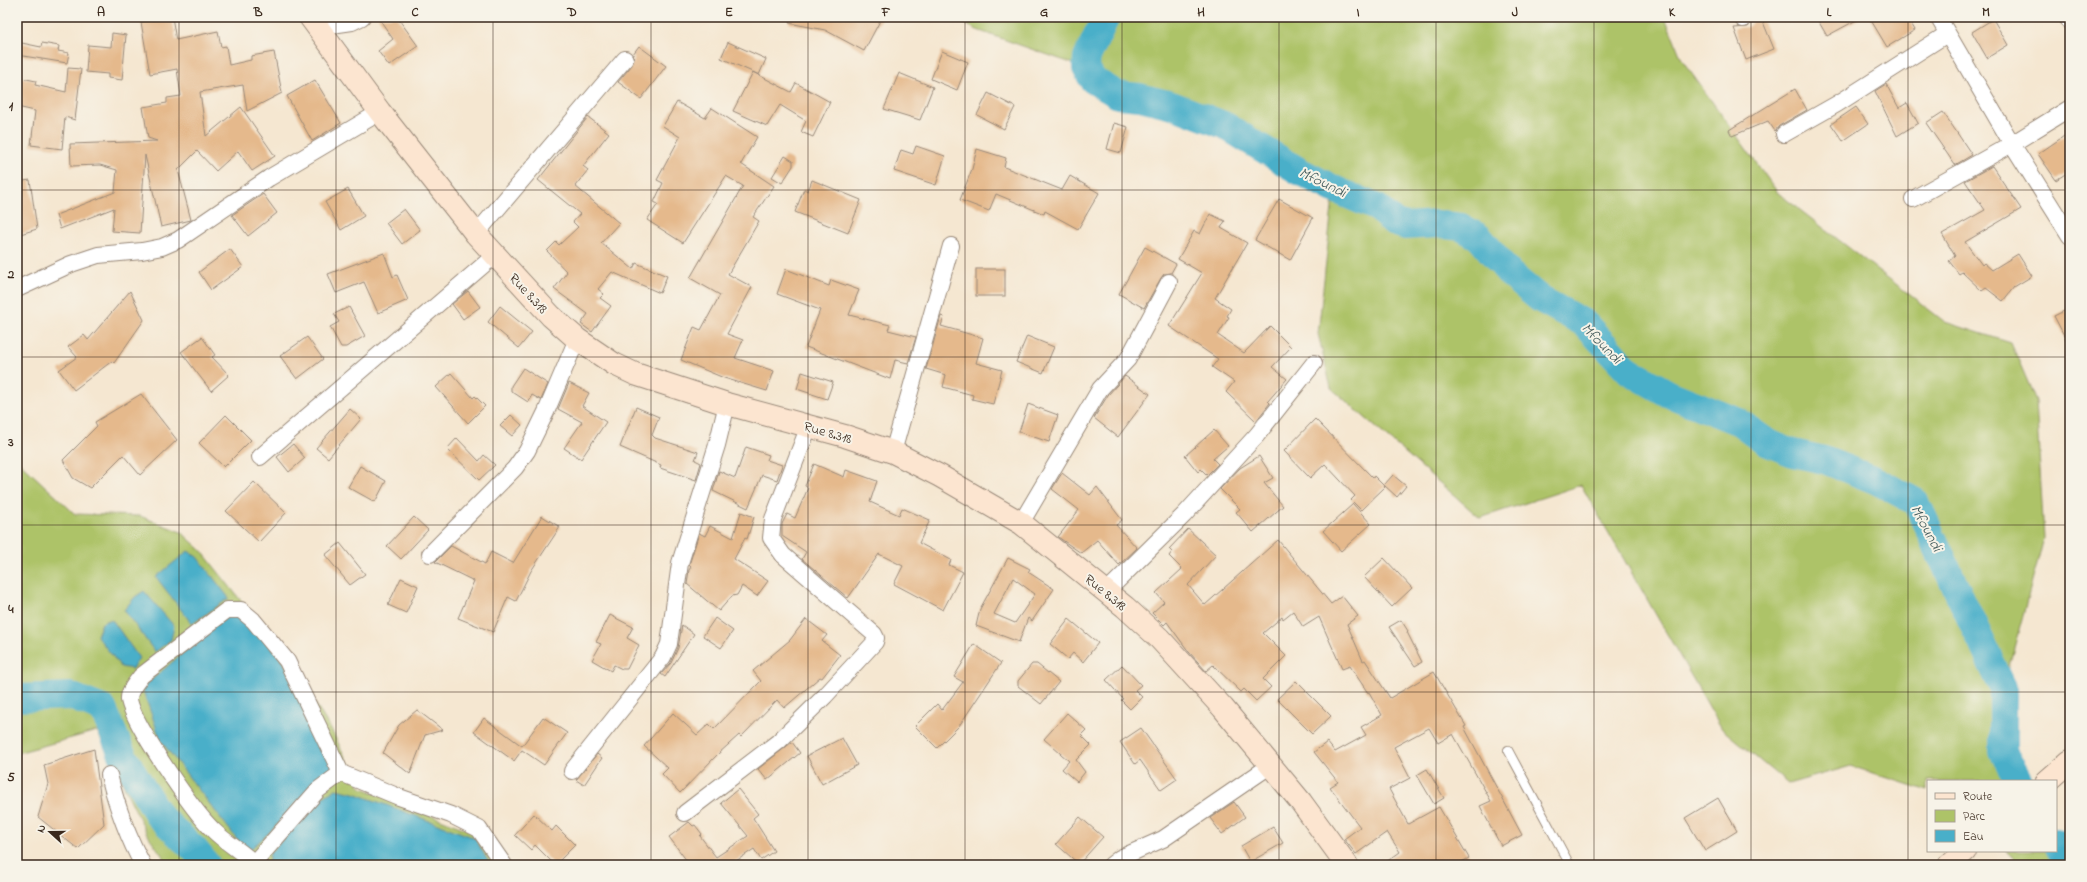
<svg xmlns="http://www.w3.org/2000/svg" width="2087" height="882" viewBox="0 0 2087 882" font-family="'Indie Flower',sans-serif">
  <style>
    .green { fill: #adc368; stroke: #747643; fill-rule: evenodd }
    .water { fill: #49afc9; stroke: #426c74 }
    .lines { fill: none; stroke-linecap: round; stroke-linejoin: round }
    .river { stroke: #49afc9; stroke-width: 28 }
    .building { fill: #e5b98c; fill-rule: evenodd }
    .service-casing { stroke: #988878; stroke-width: 10 }
    .minor-casing { stroke: #988878; stroke-width: 18 }
    .secondary-casing { stroke: #988878; stroke-width: 24 }
    .service { stroke: #fff; stroke-width: 8 }
    .minor { stroke: #fff; stroke-width: 16 }
    .secondary { stroke: #fce5d0; stroke-width: 22 }
    .grid { fill: none; stroke: #3b2a1e; stroke-width: 1; stroke-opacity: 0.55 }
    .labels { text-anchor: middle; stroke-width: 4; stroke-linejoin: round; paint-order: stroke }
    .street-label { font-size: 14px; fill: #3b2a1e; stroke: #f7f3e8 }
    .water-label { font-size: 15px; font-style: italic; fill: #40595a; stroke: #f7f3e8 }
    .neatline { fill: none; stroke: #3b2a1e; stroke-width: 1.5 }
    .grid-label { font-size: 13px; text-anchor: middle; font-weight: bold; fill: #3b2a1e }
  </style>
  <rect width="100%" height="100%" fill="#f7f3e8"/>
  <filter id="ink" filterUnits="userSpaceOnUse"><feTurbulence type="fractalNoise" baseFrequency=".025" numOctaves="2"/><feDisplacementMap in="SourceGraphic" scale="8" xChannelSelector="R" yChannelSelector="G"/><feConvolveMatrix kernelMatrix="1 2 1 2 8 2 1 2 1" color-interpolation-filters="sRGB"/></filter>
  <filter id="wash" filterUnits="userSpaceOnUse"><feTurbulence type="fractalNoise" baseFrequency=".012" numOctaves="4" result="noise"/><feDisplacementMap in="SourceGraphic" scale="16" xChannelSelector="R" yChannelSelector="G"/><feGaussianBlur stdDeviation="0.9" result="paint"/><feColorMatrix in="noise" values="0 0 0 0 0 0 0 0 0 0 0 0 0 0 0 0 0 1.4 0 .05"/><feComposite in="paint" operator="in"/></filter>
  <g filter="url(#wash)">
    <rect width="100%" height="100%" fill="#f5e7d1"/>
    <g class="green">
      <path d="M953,17H1665L1682,60L1778,193L1945,322L2011,343L2036,401L2044,538L2003,688V752L2019,781H1928V791L1851,766L1788,784L1722,729L1581,485L1480,518L1331,388L1318,334L1334,189C1280,161 1230,122 1170,104C1138,95 1104,101 1085,68L977,30Z"/>
      <path d="M17,460L75,514L140,516L181,532L201,550L290,663L332,731L360,787L473,832L496,865H490L475,838L270,853L268,865H169L147,834L97,731L17,753ZM113,621L97,636L102,623ZM224,821L270,832L247,852Z"/>
      <path d="M2056,842L2064,855L2070,860V865H2012L2015,859L2007,851H2056Z"/>
    </g>
    <g class="water">
      <path d="M188,551L197,557L229,598L192,624L156,577Z"/>
      <path d="M144,591L174,626L171,640L155,652L124,610L135,597Z"/>
      <path d="M232,611L242,613L283,661L335,767L315,783L270,832L247,852L161,741L142,688Z"/>
      <path d="M109,620L113,621L139,658L132,669L121,667L97,636L102,623Z"/>
      <path d="M336,789L354,793L475,838L490,865H268L270,853L319,800Z"/>
    </g>
    <g class="lines">
      <g class="river">
        <path d="M1106,17L1087,57L1086,68L1093,80L1118,95L1140,97L1172,105L1224,125L1299,171L1334,189L1378,208L1393,222L1406,226L1437,224L1461,227L1479,237L1510,274L1540,299L1584,323L1629,371L1669,394L1739,422L1768,443L1793,453L1824,460L1875,480L1916,502L2003,688V752L2019,781"/>
        <path d="M17,698L70,696L103,709L122,754L159,816L194,849L207,865"/>
        <path d="M2056,842L2064,856L2070,860"/>
      </g>
    </g>
    <g id="blocks">
      <g class="building">
        <path d="M172,17L176,40L218,31L221,47L226,46L229,65L251,60V56L274,52L282,93L247,111L243,85L200,92L206,136L241,107L275,156L252,171L238,151L216,171L197,151L178,170L191,220L161,227L145,155L140,233L112,231L114,208L60,229L56,215L115,192L117,170L100,165L71,166L70,144L157,141L148,138L143,107L167,103V98L181,96L177,69L150,74L141,22Z"/>
        <path d="M378,17H397L418,46L389,66L378,51L393,39Z"/>
        <path d="M790,17H882L864,51L825,30L789,23Z"/>
        <path d="M1761,17L1774,49L1746,60L1734,28L1748,27L1755,19Z"/>
        <path d="M1816,17H1862L1827,36Z"/>
        <path d="M1869,17H1907L1915,30L1887,47Z"/>
        <path d="M1993,19L2008,45L1987,58L1972,32Z"/>
        <path d="M112,33L126,35L122,80L108,78V74L86,72L88,45L111,47Z"/>
        <path d="M17,42L41,47L42,43L59,46L58,51L69,53L67,63L17,55Z"/>
        <path d="M728,42L766,59L759,75L721,58Z"/>
        <path d="M639,46L666,66L641,99L618,82L632,65L634,60L633,54Z"/>
        <path d="M942,51L968,62L957,90L931,79Z"/>
        <path d="M68,68L81,69L75,120L65,117L62,149L31,145L35,111L17,107V77L36,81L35,85L66,92Z"/>
        <path d="M753,72L791,92L796,83L830,102L813,137L801,132L806,121L780,105L767,126L733,111Z"/>
        <path d="M899,73L933,87L920,120L884,109Z"/>
        <path d="M315,80L341,123L312,141L287,96Z"/>
        <path d="M1886,84L1899,108L1907,103L1918,123L1897,136L1875,91Z"/>
        <path d="M1795,89L1807,110L1779,126L1775,131L1768,121L1732,136L1729,130Z"/>
        <path d="M988,93L1015,107L1004,129L977,115Z"/>
        <path d="M677,102L705,118L712,108L757,137L741,164L774,186L753,217L759,221L728,274L752,287L727,334L743,340L735,358L774,371L767,391L724,378L681,360L694,327L701,330L720,295L690,278L743,186L726,176L683,243L647,220L658,204L654,202L663,183L657,180L680,137L663,126Z"/>
        <path d="M1856,107L1868,124L1843,141L1831,124Z"/>
        <path d="M1943,112L1972,155L1955,165L1926,123Z"/>
        <path d="M588,117L609,133L583,166L588,170L575,186L619,223L601,243L633,269L636,263L667,276L660,293L612,272L598,289L604,294L600,298L611,306L592,332L581,324L588,314L554,289L567,272L547,251L556,242L559,245L578,227L573,222L580,214L538,180Z"/>
        <path d="M1114,123L1128,127L1121,153L1107,149Z"/>
        <path d="M2070,132V171L2056,180L2038,154Z"/>
        <path d="M916,146L945,156L936,185L894,171L901,150L913,154Z"/>
        <path d="M977,149L1006,158L1004,167L1062,190L1070,176L1099,193L1078,229L1045,211L1044,214L996,194L989,211L960,200L972,169Z"/>
        <path d="M785,156L793,161V166L782,183L772,177Z"/>
        <path d="M1992,166L2021,209L1965,242L1982,265L1984,263L1992,270L2018,254L2032,276L2014,287L2003,301L1986,288L1982,291L1962,272L1959,274L1949,261L1955,256L1942,234L1985,210L1965,181Z"/>
        <path d="M30,180L37,229L17,235V182Z"/>
        <path d="M812,180L861,200L848,233L795,212L804,189L808,191Z"/>
        <path d="M348,189L364,216L341,230L325,202Z"/>
        <path d="M263,194L277,213L248,236L232,215Z"/>
        <path d="M1279,199L1313,218L1290,260L1255,240Z"/>
        <path d="M404,209L420,230L402,244L386,223Z"/>
        <path d="M1210,214L1225,221L1221,228L1247,243L1215,298L1231,309L1227,316L1229,317L1218,335L1244,353L1270,326L1291,347L1272,367L1287,379L1268,401L1270,403L1256,421L1226,392L1234,382L1212,367L1218,359L1169,326L1202,273L1178,259L1194,231L1200,234Z"/>
        <path d="M1145,247L1176,264L1171,273L1164,274L1161,278L1144,308L1119,294Z"/>
        <path d="M230,249L243,267L211,290L199,272Z"/>
        <path d="M384,253L393,277L397,275L408,300L378,313L364,282L336,293L328,274Z"/>
        <path d="M786,269L829,286L831,280L859,290L849,315L890,325L888,330L916,337L908,363L895,360L890,379L806,347L820,310L777,294Z"/>
        <rect x="976" y="269" width="29" height="27"/>
        <path d="M130,291L144,320L114,363L112,361L74,390L59,370L77,357L68,347L84,335L88,340Z"/>
        <path d="M468,291L480,307L463,319L452,304Z"/>
        <path d="M500,306L532,332L519,348L488,322Z"/>
        <path d="M349,307L365,336L346,347H341L330,327L339,322L334,314Z"/>
        <path d="M2070,308V347L2054,316Z"/>
        <path d="M941,316L944,317L941,326L983,338L976,363L1002,370L993,404L972,399L973,395L943,387L946,375L926,369Z"/>
        <path d="M1027,336L1054,347L1043,373L1016,362Z"/>
        <path d="M202,337L215,355L212,357L229,375L211,391L181,352Z"/>
        <path d="M307,337L323,359L297,379L280,356Z"/>
        <path d="M523,368L548,384L541,400L532,395L528,402L511,391V386Z"/>
        <path d="M802,372L833,382L827,399L797,389Z"/>
        <path d="M451,373L473,398L475,396L485,406L468,423L436,387Z"/>
        <path d="M1125,376L1150,394L1118,437L1094,418L1108,395Z"/>
        <path d="M569,383L589,393L582,406L606,422L581,459L564,448L582,422L558,409Z"/>
        <path d="M141,394L177,440L140,475L123,455L90,488L73,478L63,460L97,426L95,422Z"/>
        <path d="M1028,404L1058,415L1049,442L1019,432Z"/>
        <path d="M636,407L659,417L652,435L655,438L698,452L695,460L701,463L696,480L660,468L661,465L620,447Z"/>
        <path d="M350,409L361,419L328,458L316,448Z"/>
        <path d="M226,415L251,440L224,467L199,443Z"/>
        <path d="M511,415L522,425L512,436L500,426Z"/>
        <path d="M1315,419L1373,478L1374,476L1385,487L1361,510L1351,500L1355,496L1325,464L1310,478L1284,451Z"/>
        <path d="M1214,430L1228,446L1213,459L1218,464L1207,475L1201,469L1198,472L1185,456Z"/>
        <path d="M457,438L479,461L484,455L495,465L479,480L447,449Z"/>
        <path d="M293,444L305,458L289,472L277,457Z"/>
        <path d="M746,447L769,455L767,460L782,465L777,480L762,475L748,508L713,491L719,471L735,478Z"/>
        <path d="M1259,456L1273,478L1264,483L1283,506L1253,532L1236,512L1240,509L1220,489L1240,468Z"/>
        <path d="M814,464L844,477L846,470L877,481L870,502L899,515L902,508L930,520L919,543L951,560L949,565L963,572L943,610L894,584L903,566L879,554L848,598L802,559L806,552L782,536V524L787,514L795,518L808,488L805,486Z"/>
        <path d="M360,466L386,481L375,502L348,487Z"/>
        <path d="M1062,473L1090,495L1097,487L1122,520L1116,525L1137,548L1119,565L1097,540L1081,553L1058,537L1079,510L1052,489Z"/>
        <path d="M1393,475L1406,486L1397,497L1384,485Z"/>
        <path d="M254,482L286,513L259,542L226,511Z"/>
        <path d="M1353,504L1371,524L1341,551L1323,531Z"/>
        <path d="M741,512L754,517L747,539L745,538L734,559L768,581L757,596L742,586L737,595L732,596L719,611L687,584L689,570L691,567L689,565L699,533L705,536L710,526L733,538Z"/>
        <path d="M542,516L560,527L531,571L516,601L508,597L493,632L458,618L474,581L435,562L451,546L485,564L491,552L513,563Z"/>
        <path d="M414,517L428,530L401,559L387,546Z"/>
        <path d="M1188,529L1216,555L1188,585L1205,605L1278,540L1331,604L1342,596L1358,616L1347,624L1363,661L1365,660L1390,698L1434,672L1466,726L1464,727L1522,835L1501,846L1480,806L1491,801L1453,734L1438,743L1429,728L1394,747L1410,778L1389,789L1408,824L1439,807L1469,858L1456,865H1382L1400,852L1387,832L1356,854L1344,839L1360,827L1330,787L1338,782L1314,752L1327,742L1335,752L1366,735L1361,727L1382,715L1369,692L1368,693L1350,666L1342,669L1319,617L1303,627L1293,611L1283,619L1282,617L1263,633L1286,656L1263,679L1271,687L1256,701L1244,689L1241,692L1213,665L1206,671L1189,652L1167,622L1164,625L1152,613L1164,602L1156,593L1182,569L1169,556L1172,552L1169,549Z"/>
        <path d="M340,543L365,574L350,585L325,555Z"/>
        <path d="M1008,558L1030,569L1028,572L1054,589L1032,621L1028,618L1019,642L976,626L980,609ZM1013,578L1035,594L1015,623L994,614Z"/>
        <path d="M1384,558L1412,588L1392,607L1364,577Z"/>
        <path d="M401,578L418,586L406,613L388,605Z"/>
        <path d="M610,615L633,627L627,638L639,645L627,669H622L614,665L611,671L592,660L601,644L596,642Z"/>
        <path d="M715,618L733,631L721,648L703,636Z"/>
        <path d="M806,619L827,635L822,641L840,655L822,678L820,677L784,708L777,700L741,737L739,735L718,754L680,793L662,774L668,768L644,746L673,713L697,735L709,724L714,729L761,681L753,671L790,640Z"/>
        <path d="M1069,619L1098,643L1083,662L1073,653L1068,659L1050,644Z"/>
        <path d="M1401,620L1408,631L1407,632L1422,662L1415,666L1389,627Z"/>
        <path d="M682,625L694,634L665,677L661,674L671,663L678,648Z"/>
        <path d="M974,644L1001,663L959,726L937,748L915,726L937,704L942,710L963,682L954,677Z"/>
        <path d="M1032,664H1037L1059,682L1041,704L1018,686V681Z"/>
        <path d="M1122,665L1141,685L1135,690L1142,697L1130,709L1121,700L1123,699L1106,680Z"/>
        <path d="M1296,681L1331,716L1312,734L1277,699Z"/>
        <path d="M417,710L443,730L425,735L410,774L383,753L399,725Z"/>
        <path d="M1067,713L1086,730L1081,735L1091,745L1076,760L1085,772L1077,782L1062,769L1069,761L1044,739Z"/>
        <path d="M543,717L567,733L544,765L522,750L514,761L474,732L484,718L522,746Z"/>
        <path d="M1141,728L1177,779L1161,790L1140,760L1135,764L1120,742Z"/>
        <path d="M842,738L857,765L822,784L807,756Z"/>
        <path d="M792,742L800,753L767,780L758,769Z"/>
        <path d="M94,749L104,824L78,849L38,817L48,784L44,765Z"/>
        <path d="M597,754L602,758L584,785L576,780Z"/>
        <path d="M1427,769L1444,798L1434,804L1417,775Z"/>
        <path d="M738,789L758,814L753,818L774,851L761,860L754,849L730,865H690L669,837L689,822L693,826L695,825L702,834L700,836L716,857L748,836L721,803Z"/>
        <path d="M1718,798L1737,831L1705,851L1685,818Z"/>
        <path d="M1234,802L1245,817L1222,834L1210,818Z"/>
        <path d="M534,814L552,831L556,826L575,845L555,865L535,845L531,850L515,835Z"/>
        <path d="M1080,817L1103,837L1079,864L1056,844Z"/>
        <path d="M1273,827L1283,843L1250,862L1241,846Z"/>
      </g>
    </g>
  </g>
  <g filter="url(#ink)">
    <use href="#blocks" fill-opacity="0" stroke="#988878" stroke-width="1"/>
    <g class="lines">
      <g class="service-casing">
        <path id="service" d="M1508,750L1570,865"/>
      </g>
      <g class="minor-casing">
        <g id="minor">
          <path d="M1938,17L2012,144L2070,236"/>
          <path d="M2067,17L2070,22"/>
          <path d="M1743,19L1746,17"/>
          <path d="M318,27L352,22L362,17"/>
          <path d="M1784,134L1837,104L1947,34"/>
          <path d="M1913,199L2012,144L2070,108"/>
          <path d="M476,234L625,59"/>
          <path d="M17,289L71,264L98,255L142,251L162,247L178,240L269,178L380,112"/>
          <path d="M893,452L951,246"/>
          <path d="M260,457L494,256"/>
          <path d="M1021,523L1100,389L1128,359L1169,282"/>
          <path d="M430,554L515,468L527,451L546,412L577,339"/>
          <path d="M1106,592L1184,515L1257,435L1314,363"/>
          <path d="M572,771L663,657L669,644L680,563L717,445L727,404"/>
          <path d="M109,775C117,807 127,836 143,865"/>
          <path d="M685,813L778,742L825,696L875,642L876,638L874,634L783,555L771,538L773,519L809,426"/>
          <path d="M254,863L318,790L341,773"/>
          <path d="M256,865C243,852 226,843 213,830C193,811 134,725 129,700C128,691 137,682 141,676L227,610H241L253,620L287,661L341,773L399,797L451,815L479,829L504,865"/>
          <path d="M1111,865L1120,858L1163,839L1271,765"/>
        </g>
      </g>
      <g class="secondary-casing">
        <g id="secondary">
          <path d="M310,17L380,112L476,234L551,316L577,339L614,364L635,374L727,404L845,436L893,452L940,476L1021,523L1125,607L1159,638L1223,708L1301,802L1347,865"/>
          <path d="M2047,781L2070,761"/>
          <path d="M1949,865L1965,851"/>
        </g>
      </g>
      <use href="#service" class="service"/>
      <use href="#minor" class="minor"/>
      <use href="#secondary" class="secondary"/>
    </g>
  </g>
  <path class="grid" d="M179,17V865M336,17V865M493,17V865M651,17V865M808,17V865M965,17V865M1122,17V865M1279,17V865M1436,17V865M1594,17V865M1751,17V865M1908,17V865M17,190H2070M17,357H2070M17,525H2070M17,692H2070"/>
  <g class="labels">
    <g class="street-label">
      <text transform="translate(529 293) rotate(47)" y="5">Rue 8.318</text>
      <text transform="translate(828 432) rotate(16)" y="5">Rue 8.318</text>
      <text transform="translate(1106 592) rotate(39)" y="5">Rue 8.318</text>
    </g>
    <g class="water-label">
      <text transform="translate(1323 182) rotate(26)" y="5">Mfoundi</text>
      <text transform="translate(1602 343) rotate(46)" y="5">Mfoundi</text>
      <text transform="translate(1927 528) rotate(62)" y="5">Mfoundi</text>
    </g>
  </g>
  <rect width="2087" height="882" fill="none" stroke="#f7f3e8" stroke-width="44"/>
  <rect x="1927" y="780" width="130" height="72" fill="#f7f3e8" stroke="#aca397"/>
  <rect x="1935" y="793" width="20" height="6" fill="#fce5d0" stroke="#aca397"/>
  <text x="1963" y="800" font-size="12" fill="#3b2a1e">Route</text>
  <rect x="1935" y="810" width="20" height="12" fill="#adc368" stroke="#aca397"/>
  <text x="1963" y="820" font-size="12" fill="#3b2a1e">Parc</text>
  <rect x="1935" y="830" width="20" height="12" fill="#49afc9" stroke="#aca397"/>
  <text x="1963" y="840" font-size="12" fill="#3b2a1e">Eau</text>
  <g transform="translate(50 832) rotate(291)" stroke="#f7f3e8" stroke-width="3" paint-order="stroke">
  <path d="M0-3L7 15L0 10L-7 15Z" fill="#3b2a1e"/>
  <text y="-6" font-size="11" font-weight="bold" text-anchor="middle" fill="#3b2a1e">N</text>
  </g>
  <rect x="22" y="22" width="2043" height="838" class="neatline"/>
  <g class="grid-label">
    <text x="101" y="16">A</text>
    <text x="258" y="16">B</text>
    <text x="415" y="16">C</text>
    <text x="572" y="16">D</text>
    <text x="729" y="16">E</text>
    <text x="886" y="16">F</text>
    <text x="1044" y="16">G</text>
    <text x="1201" y="16">H</text>
    <text x="1358" y="16">I</text>
    <text x="1515" y="16">J</text>
    <text x="1672" y="16">K</text>
    <text x="1829" y="16">L</text>
    <text x="1986" y="16">M</text>
    <text x="11" y="110">1</text>
    <text x="11" y="278">2</text>
    <text x="11" y="446">3</text>
    <text x="11" y="613">4</text>
    <text x="11" y="781">5</text>
  </g>
</svg>
